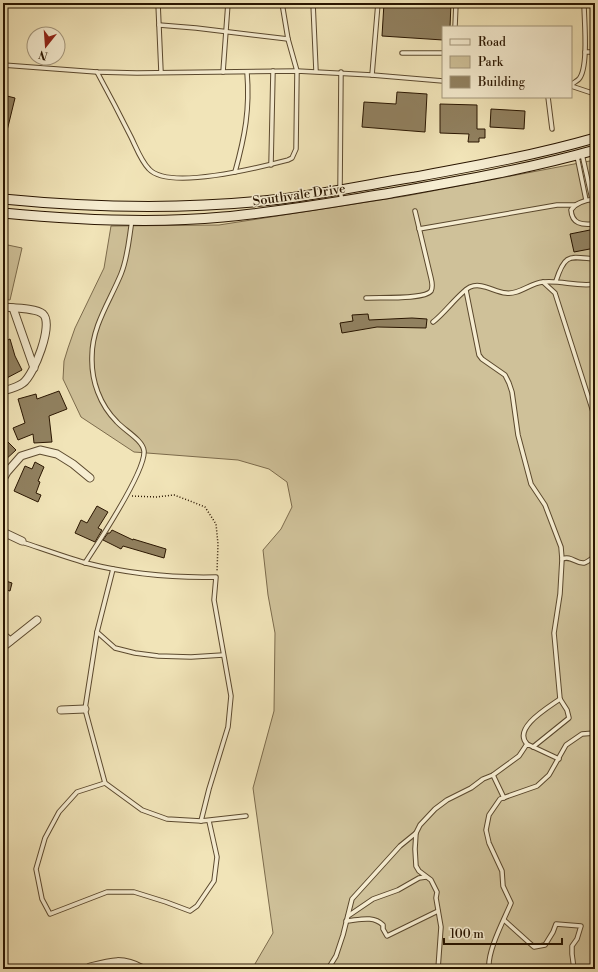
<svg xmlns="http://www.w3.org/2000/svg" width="598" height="972" viewBox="0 0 598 972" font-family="'Libre Bodoni',serif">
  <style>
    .green { fill: #cfc199; stroke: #7c6b4c }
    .building { fill: #918160; stroke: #291500 }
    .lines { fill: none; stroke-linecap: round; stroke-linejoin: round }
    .lane-casing { stroke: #5b492e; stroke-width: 5.5 }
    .street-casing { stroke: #5b492e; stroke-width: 9 }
    .secondary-casing { stroke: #291500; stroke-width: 11 }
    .path { stroke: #291500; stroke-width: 1.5; stroke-dasharray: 1 2; stroke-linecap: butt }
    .lane { stroke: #f6edd1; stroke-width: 3.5 }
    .street { stroke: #f6edd1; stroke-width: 7 }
    .secondary { stroke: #f6edd1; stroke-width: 9 }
    .labels { text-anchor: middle; stroke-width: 3; stroke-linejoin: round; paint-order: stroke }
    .street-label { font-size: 13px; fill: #291500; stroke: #f6edd1 }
  </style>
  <rect width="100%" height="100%" fill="#f1e4b8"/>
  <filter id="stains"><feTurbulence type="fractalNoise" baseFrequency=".005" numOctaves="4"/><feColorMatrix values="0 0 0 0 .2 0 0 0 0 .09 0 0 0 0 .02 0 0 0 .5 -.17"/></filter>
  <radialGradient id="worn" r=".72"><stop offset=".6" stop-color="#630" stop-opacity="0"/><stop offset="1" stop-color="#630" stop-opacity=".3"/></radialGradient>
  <g class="green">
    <path d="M595,160V969H252L273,933L253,788L274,711L275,633L268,595L263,550L281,529L292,507L287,482L269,469L238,460L134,452L81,417L63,379L64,361L68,348L75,328L104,268L111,226L219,225L406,196Z"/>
    <path d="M3,244L22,248L10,300L3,299Z"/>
  </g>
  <g class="building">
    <path d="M384,3H451L450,27H443V40L382,36Z"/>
    <path d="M397,92L427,94L425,132L362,127L364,102L396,104Z"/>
    <path d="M3,95L15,98L5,139H3Z"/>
    <path d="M440,104L477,105V129H485V138H479V142H468L469,134L440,133Z"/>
    <path d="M491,109L525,111L524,129L490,127Z"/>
    <path d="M595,229V248L574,252L570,234Z"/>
    <path d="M368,314L369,320L412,318L427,319L426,328L377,327L342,333L340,323L353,321L352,315Z"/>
    <path d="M10,339L15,356L22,370L3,380V342Z"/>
    <path d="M59,391L67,409L49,416L52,442L34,443L33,434L18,440L13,428L25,423L18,399L36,394L37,399Z"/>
    <path d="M3,437L16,450L3,462Z"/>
    <path d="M35,462L44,467L38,481L40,482L36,493L41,495L38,502L14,491L25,466L32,469Z"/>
    <path d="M97,506L108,512L98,528L102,530L95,542L75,533L81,520L87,523Z"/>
    <path d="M112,530L133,540V539L166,549L164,558L123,546L121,549L103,540L108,533H110Z"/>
    <path d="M3,580L12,583L10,591L3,589Z"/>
  </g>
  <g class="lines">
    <g class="lane-casing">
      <g id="lane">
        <path d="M158,3L161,72"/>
        <path d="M313,3L316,71"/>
        <path d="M159,25L196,28L288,39"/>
        <path d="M455,27L456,3"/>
        <path d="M585,52H595"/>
        <path d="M402,53H443"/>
        <path d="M3,65L97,72L137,73L297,71L372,75L443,81"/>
        <path d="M97,72C109,94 120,115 131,137C136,147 141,161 149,169C169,191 261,167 288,160L292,158L296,149L297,71L288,39L282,3"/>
        <path d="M223,72L228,3"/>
        <path d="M341,72L340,190L342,201"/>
        <path d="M372,75L378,3"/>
        <path d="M571,85C573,83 577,81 579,79C589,67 584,19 584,3"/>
        <path d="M571,86L595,94"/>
        <path d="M548,97L552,129"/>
        <path d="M582,154L592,199"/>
        <path d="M577,156L586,200"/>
        <path d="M271,165L273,71"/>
        <path d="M235,172C245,136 250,109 247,72"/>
        <path d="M593,224C582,225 572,224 571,210C576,202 586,200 595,199"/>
        <path d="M419,229L557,205H575"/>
        <path d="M556,281C565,253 569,257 595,259"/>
        <path d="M543,282L555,293L595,418"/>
        <path d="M466,290L479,355L482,359L505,375L509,383L512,392L518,435L531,484L545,505L561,547L562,559L560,594L554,633L560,699C549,707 512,728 527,744"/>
        <path d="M366,298C378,297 424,300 431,291C433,287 432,282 431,278L415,211"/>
        <path d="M433,322C444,314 460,292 470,287C482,282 494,292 506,293C519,295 530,283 543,282C561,280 577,287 595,284"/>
        <path d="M22,542C43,549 65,557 86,563C129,574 172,578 216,577L214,600L231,696L228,727L209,789L201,821"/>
        <path d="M562,559C571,555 576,564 584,563C588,562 592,558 595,556"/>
        <path d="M85,563C98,543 146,471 144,451C143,440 124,430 117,422C100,405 91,381 92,356C92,326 110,301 121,274C128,257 129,238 132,220"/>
        <path d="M113,569L97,632L85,709L105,783L142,810L167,819L201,821L246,816"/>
        <path d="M97,632L115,648L135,653L158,656L191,657L223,655"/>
        <path d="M533,747L569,718L567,710L560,699"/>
        <path d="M493,775L504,798"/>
        <path d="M105,783L77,792L59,812L45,838L36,869L42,899L50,914L107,892H134L166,902L190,911L197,906L214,881L217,857L209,821"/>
        <path d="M416,833L420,825L435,809L447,800L471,788L483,779L493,775L519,756L527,744L559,759"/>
        <path d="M348,916L373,899L398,890L419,878L426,877"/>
        <path d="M504,920L534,947L545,945L553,932L556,924L581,926L577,939L572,946V954L574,969"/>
        <path d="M346,921C359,920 373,915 383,925V929L387,936L438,911"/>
        <path d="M328,969L336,956L343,935L352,899L400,846L416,833L415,849L416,866L419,871L431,880L437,892L436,898L441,927L438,969"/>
        <path d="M489,969C487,951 504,920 511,903L503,886L502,871L489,843L486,830L489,815L500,799L537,786L549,775L566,745L582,734L595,733"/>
      </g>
    </g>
    <g class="street-casing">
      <g id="street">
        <path d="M3,307C13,308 36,308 43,314C54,324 34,375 23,383C18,387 10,389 3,391"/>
        <path d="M13,308L34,368"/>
        <path d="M3,479L7,472L21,456L40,450L57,454L73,464L90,478"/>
        <path d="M3,532L22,541"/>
        <path d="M3,635L10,641"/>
        <path d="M3,647L37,620"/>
        <path d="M61,710L85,709"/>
        <path d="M88,969L90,967C112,961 123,958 143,969"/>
      </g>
    </g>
    <g class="secondary-casing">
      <g id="secondary">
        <path d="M3,199C95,208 188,210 281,199C325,194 370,184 415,177C475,166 536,155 595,138"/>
        <path d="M3,213C76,220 150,224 223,217C280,212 335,202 391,193C459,181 528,169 595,150"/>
      </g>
    </g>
    <path class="path" d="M132,496L156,497L174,495L190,501L205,507L216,524L218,544L217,572"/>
    <use href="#lane" class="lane"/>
    <use href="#street" class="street"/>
    <use href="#secondary" class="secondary"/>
  </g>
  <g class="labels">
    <g class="street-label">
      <text transform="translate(299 194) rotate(-8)" y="5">Southvale Drive</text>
    </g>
  </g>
  <rect width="598" height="972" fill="none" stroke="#f1e4b8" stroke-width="16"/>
  <rect x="4" y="4" width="590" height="964" fill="none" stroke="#291500" stroke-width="2"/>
  <rect x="8" y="8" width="582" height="956" fill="none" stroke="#291500"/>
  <rect x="442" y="26" width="130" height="72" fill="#f6edd1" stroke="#a4977d"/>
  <rect x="450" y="39" width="20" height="6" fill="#f6edd1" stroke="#a4977d"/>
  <text x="478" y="46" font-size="12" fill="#291500">Road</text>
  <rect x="450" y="56" width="20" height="12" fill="#cfc199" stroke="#a4977d"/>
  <text x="478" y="66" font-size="12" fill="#291500">Park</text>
  <rect x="450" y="76" width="20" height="12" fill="#918160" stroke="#a4977d"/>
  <text x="478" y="86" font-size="12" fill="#291500">Building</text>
  <g transform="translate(46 46) rotate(197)"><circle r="19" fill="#f6edd1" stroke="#a4977d"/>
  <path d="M0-3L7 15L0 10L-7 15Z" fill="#8f2418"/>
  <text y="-6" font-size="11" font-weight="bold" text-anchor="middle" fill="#291500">N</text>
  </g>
  <path d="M444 938v6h118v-6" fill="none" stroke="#291500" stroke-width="2"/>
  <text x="450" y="938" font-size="12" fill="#291500" stroke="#f6edd1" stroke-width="3" paint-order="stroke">100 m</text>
  <rect width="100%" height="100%" filter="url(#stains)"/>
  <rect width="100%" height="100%" fill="url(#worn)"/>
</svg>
